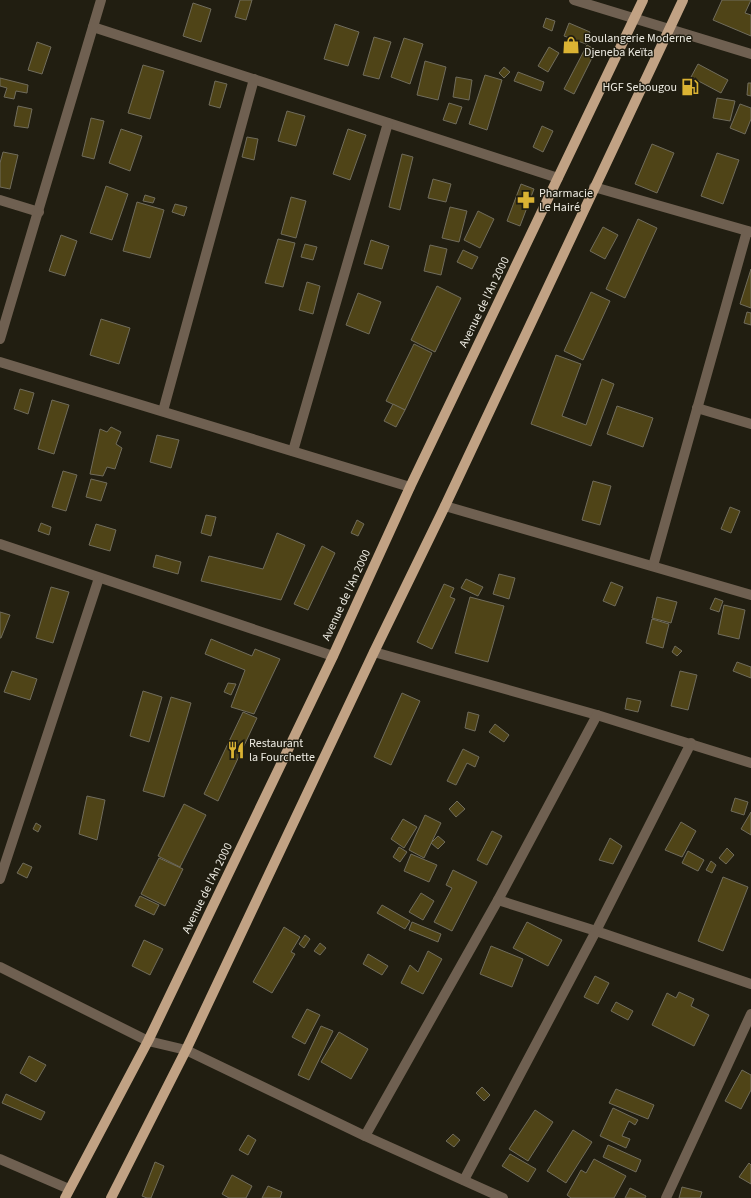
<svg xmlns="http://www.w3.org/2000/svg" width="751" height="1198" viewBox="0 0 751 1198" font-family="'Source Sans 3',sans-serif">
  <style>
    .building { fill: #4f4417; stroke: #706c5c }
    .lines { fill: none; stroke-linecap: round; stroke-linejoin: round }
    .minor { stroke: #6f6051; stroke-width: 10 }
    .primary { stroke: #c1a284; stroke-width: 10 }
    .labels { text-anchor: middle; stroke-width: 3; stroke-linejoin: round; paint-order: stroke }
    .poi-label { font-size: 12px; fill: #eceae1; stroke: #211e11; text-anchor: start }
    .street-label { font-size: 12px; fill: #eceae1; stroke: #211e11 }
  </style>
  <rect width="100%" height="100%" fill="#211e11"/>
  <g class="building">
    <path d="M240,0H252L246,20L235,17Z"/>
    <path d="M722,0H751L745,13L751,15V36L713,20Z"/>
    <path d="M193,3L211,9L201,42L183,36Z"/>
    <path d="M546,18L555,21L552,31L543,27Z"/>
    <path d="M569,23L590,32L586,44L564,36Z"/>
    <path d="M335,24L359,32L348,66L324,59Z"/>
    <path d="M374,37L391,42L379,79L363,75Z"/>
    <path d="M404,38L423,44L410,84L391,77Z"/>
    <path d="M37,42L51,47L42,74L28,70Z"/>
    <path d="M587,45L596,50L574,94L564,89Z"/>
    <path d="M549,47L559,53L548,72L538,66Z"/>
    <path d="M425,61L446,67L438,100L417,95Z"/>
    <path d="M698,64L728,80L721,93L691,77Z"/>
    <path d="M143,65L164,71L150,119L128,113Z"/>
    <path d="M504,67L510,72L504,78L499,73Z"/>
    <path d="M518,72L544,82L541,91L514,81Z"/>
    <path d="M485,75L502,80L487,130L469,124Z"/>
    <path d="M456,77L472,80L469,100L453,97Z"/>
    <path d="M0,78L28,85L27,93L16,91L14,99L4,97L7,88L0,86Z"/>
    <path d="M215,81L227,84L220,108L209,105Z"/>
    <path d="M748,83H751V96L747,95Z"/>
    <path d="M717,98L735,101L730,121L713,118Z"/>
    <path d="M449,103L462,107L456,124L443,120Z"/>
    <path d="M740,104L751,108V119L745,134L730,128Z"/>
    <path d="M18,106L32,109L28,128L14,126Z"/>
    <path d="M287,111L305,116L296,146L278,141Z"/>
    <path d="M91,118L104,121L94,159L82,156Z"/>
    <path d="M542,126L553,131L543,152L533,147Z"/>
    <path d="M121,129L142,136L130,171L109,163Z"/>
    <path d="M348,129L366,135L350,180L333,174Z"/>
    <path d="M247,137L258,139L254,160L242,157Z"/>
    <path d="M652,144L674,153L657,193L635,184Z"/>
    <path d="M3,152L18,155L10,189L0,187V163Z"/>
    <path d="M717,153L739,160L723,204L701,196Z"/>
    <path d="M402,154L413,157L400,210L389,207Z"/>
    <path d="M433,179L451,184L446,202L428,198Z"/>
    <path d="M521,184L534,189L520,226L507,221Z"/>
    <path d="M106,186L128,194L112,240L90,233Z"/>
    <path d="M145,195L155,198L153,203L143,201Z"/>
    <path d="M291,197L306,201L296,238L281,234Z"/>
    <path d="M137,202L164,210L150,258L123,251Z"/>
    <path d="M175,204L187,207L184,216L172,212Z"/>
    <path d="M450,207L467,211L459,242L442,238Z"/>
    <path d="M478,211L494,219L480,248L464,240Z"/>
    <path d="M638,219L657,228L625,298L606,289Z"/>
    <path d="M603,227L618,235L605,259L590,251Z"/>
    <path d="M61,235L77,241L65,276L49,271Z"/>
    <path d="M278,239L295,243L283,287L265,283Z"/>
    <path d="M371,240L389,246L382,269L364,264Z"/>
    <path d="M305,244L317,247L313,260L301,257Z"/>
    <path d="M430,245L447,249L441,275L424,271Z"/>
    <path d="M463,250L478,257L472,269L457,262Z"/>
    <path d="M751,269V308L740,304Z"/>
    <path d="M307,282L320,286L313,314L299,310Z"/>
    <path d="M437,286L461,298L435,352L411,340Z"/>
    <path d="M591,292L610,301L583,360L564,351Z"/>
    <path d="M358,293L381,302L369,334L346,325Z"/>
    <path d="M747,312L751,313V325L744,323Z"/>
    <path d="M101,319L130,328L119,364L90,355Z"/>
    <path d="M414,344L432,353L405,410L386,401Z"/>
    <path d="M556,355L581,364L562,416L586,425L602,379L614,384L591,446L531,424Z"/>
    <path d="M20,389L34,393L28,414L14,409Z"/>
    <path d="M52,400L69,405L54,454L38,449Z"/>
    <path d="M393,404L405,410L396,427L384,421Z"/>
    <path d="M617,406L653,418L643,447L607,434Z"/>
    <path d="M111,427L121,432L116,444L122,448L115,469L107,467L103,476L90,474L100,429L107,432Z"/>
    <path d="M157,435L179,440L171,468L150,462Z"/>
    <path d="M63,471L77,475L66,511L52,507Z"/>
    <path d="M91,479L107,483L101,501L86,497Z"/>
    <path d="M593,481L611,486L600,525L582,520Z"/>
    <path d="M730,507L740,511L731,533L721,529Z"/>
    <path d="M206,515L216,517L211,536L201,533Z"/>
    <path d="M357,520L364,524L358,536L351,533Z"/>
    <path d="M41,523L51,527L49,535L38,531Z"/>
    <path d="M96,524L116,530L110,551L89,545Z"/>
    <path d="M277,533L305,545L281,600L201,581L209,556L263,569Z"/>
    <path d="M322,546L335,553L308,610L294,604Z"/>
    <path d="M156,555L181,562L178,574L153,567Z"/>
    <path d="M499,574L515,578L509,599L493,594Z"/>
    <path d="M466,579L483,587L478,596L461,588Z"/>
    <path d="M611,582L623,587L615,606L603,601Z"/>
    <path d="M444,584L454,588L450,597L455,599L432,649L417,642Z"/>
    <path d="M51,587L69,592L53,643L36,638Z"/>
    <path d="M470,597L504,606L488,662L455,653Z"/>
    <path d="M657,597L677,602L671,623L652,618Z"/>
    <path d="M715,598L723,601L719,612L710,609Z"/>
    <path d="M724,605L745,610L739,639L718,634Z"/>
    <path d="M0,612L10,615L1,638H0Z"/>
    <path d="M652,619L669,624L663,648L646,643Z"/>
    <path d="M211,639L252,656L255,649L280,659L254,714L231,707L245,670L205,654Z"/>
    <path d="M675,646L682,651L677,656L672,652Z"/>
    <path d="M737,662L751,667V678L733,671Z"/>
    <path d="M12,671L37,679L30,700L4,692Z"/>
    <path d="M680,671L697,675L688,710L671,706Z"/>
    <path d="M228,683L236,684L231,695L224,692Z"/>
    <path d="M143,691L162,697L149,742L130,736Z"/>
    <path d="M402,693L420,701L391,765L374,757Z"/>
    <path d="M171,697L191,703L164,797L143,791Z"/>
    <path d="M627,698L641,701L638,712L625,709Z"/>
    <path d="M243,712L257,718L218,801L204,794Z"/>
    <path d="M468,712L479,715L475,731L465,728Z"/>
    <path d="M495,724L509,735L504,742L489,732Z"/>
    <path d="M463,749L479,757L475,767L467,763L456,785L447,781Z"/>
    <path d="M87,796L105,800L97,840L79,834Z"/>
    <path d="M735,798L748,802L744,815L731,811Z"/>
    <path d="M457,801L465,809L456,817L449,809Z"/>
    <path d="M184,804L206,815L180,867L158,856Z"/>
    <path d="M751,812V835L741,829Z"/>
    <path d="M425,815L441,823L424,858L409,850Z"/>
    <path d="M403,819L417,827L404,848L391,839Z"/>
    <path d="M681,822L696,831L682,857L665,850Z"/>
    <path d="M36,823L41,826L38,832L33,829Z"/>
    <path d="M492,831L502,836L487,865L477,860Z"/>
    <path d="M438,836L445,842L438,849L431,843Z"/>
    <path d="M610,838L622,846L613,864L599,860Z"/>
    <path d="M399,847L407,852L400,862L393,857Z"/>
    <path d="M727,848L734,855L726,864L719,858Z"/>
    <path d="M688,851L704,860L698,871L682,863Z"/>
    <path d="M411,854L437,865L429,882L404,871Z"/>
    <path d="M159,858L183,869L165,906L141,894Z"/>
    <path d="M711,861L716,865L712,873L706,870Z"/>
    <path d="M23,863L32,867L27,878L17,873Z"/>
    <path d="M453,870L477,882L452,931L434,922L452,888L446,885Z"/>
    <path d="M723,877L748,887L723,951L698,941Z"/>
    <path d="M421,893L434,901L423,920L409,912Z"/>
    <path d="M140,896L159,905L154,915L135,906Z"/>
    <path d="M382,905L410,921L405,929L377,913Z"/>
    <path d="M412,922L441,934L438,942L409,930Z"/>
    <path d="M527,922L562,940L548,966L513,948Z"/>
    <path d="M284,927L300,937L291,952L295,954L272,993L253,982Z"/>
    <path d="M305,935L310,939L304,948L299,944Z"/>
    <path d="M144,940L163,949L150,975L132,966Z"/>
    <path d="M320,943L326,948L320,955L314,951Z"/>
    <path d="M491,946L523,959L512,987L480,974Z"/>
    <path d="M428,951L442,959L423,994L401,983L410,965L418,972Z"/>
    <path d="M368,954L388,966L382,975L363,964Z"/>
    <path d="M595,976L609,983L598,1004L584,997Z"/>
    <path d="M679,992L694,999L691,1006L709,1015L694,1046L652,1025L667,993L676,998Z"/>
    <path d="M616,1002L633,1011L628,1020L611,1011Z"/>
    <path d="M307,1009L320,1015L305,1044L292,1037Z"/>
    <path d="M321,1026L333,1031L309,1080L298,1075Z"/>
    <path d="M339,1032L368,1049L351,1079L321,1062Z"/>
    <path d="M29,1056L46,1065L36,1082L20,1073Z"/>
    <path d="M742,1070L751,1075V1090L741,1109L725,1101Z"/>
    <path d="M482,1087L490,1095L484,1101L476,1093Z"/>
    <path d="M616,1089L654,1105L648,1119L609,1103Z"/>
    <path d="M6,1094L45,1112L41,1120L2,1103Z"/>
    <path d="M613,1108L638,1120L635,1125L629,1121L622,1136L630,1139L626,1148L600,1136Z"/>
    <path d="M535,1110L553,1122L528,1161L509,1149Z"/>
    <path d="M573,1130L592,1142L566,1183L547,1171Z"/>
    <path d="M453,1134L460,1140L454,1147L446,1141Z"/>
    <path d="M248,1135L256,1140L248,1155L239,1150Z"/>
    <path d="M608,1145L641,1160L636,1172L603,1157Z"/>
    <path d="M510,1154L536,1169L528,1182L502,1166Z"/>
    <path d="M594,1159L626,1176L614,1198H571L567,1195L581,1170L586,1173Z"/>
    <path d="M155,1162L164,1166L151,1198H147L142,1196Z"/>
    <path d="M749,1163L751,1165V1184L739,1177Z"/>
    <path d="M232,1175L252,1186L246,1198H229L222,1194Z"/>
    <path d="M268,1186L282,1192L280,1198H262Z"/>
    <path d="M682,1187L702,1192L700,1198H679Z"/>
    <path d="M630,1188L646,1196L645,1198H625Z"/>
  </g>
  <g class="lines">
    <g class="minor">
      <path d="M574,0L751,54"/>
      <path d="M93,27L558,178"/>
      <path d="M594,187L751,232"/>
      <path d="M0,200L39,212"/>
      <path d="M0,339L101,0"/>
      <path d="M0,362L410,487"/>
      <path d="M697,408L751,424"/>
      <path d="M163,411L254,79"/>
      <path d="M293,451L388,123"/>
      <path d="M445,506L751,595"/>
      <path d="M0,544L333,656"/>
      <path d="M653,566L747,231"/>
      <path d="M374,652L597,715L751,763"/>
      <path d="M0,879L99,578"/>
      <path d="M498,900L596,931L751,984"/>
      <path d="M0,967L148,1041L186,1050L365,1136L503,1198"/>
      <path d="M365,1136L498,900L597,715"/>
      <path d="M0,1159L69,1189"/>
      <path d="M464,1180L596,931L691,743"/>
      <path d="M666,1198L751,1014"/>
    </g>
    <g class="primary">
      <path d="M65,1198L148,1041L333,656L410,487L643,0"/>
      <path d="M111,1198L186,1050L374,652L445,506L683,0"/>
    </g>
  </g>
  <defs>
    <g id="shop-bare" transform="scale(1.38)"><path d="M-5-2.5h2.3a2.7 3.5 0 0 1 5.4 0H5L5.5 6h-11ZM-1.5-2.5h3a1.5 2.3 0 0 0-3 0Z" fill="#dbb333" stroke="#211e11" stroke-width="2.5" paint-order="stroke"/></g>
    <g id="fuel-bare" transform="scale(1.38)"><path d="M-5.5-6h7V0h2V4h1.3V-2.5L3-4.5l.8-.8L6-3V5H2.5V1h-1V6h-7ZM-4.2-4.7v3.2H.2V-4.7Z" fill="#dbb333" stroke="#211e11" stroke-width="2.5" paint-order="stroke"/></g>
    <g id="pharmacy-bare" transform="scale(1.38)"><path d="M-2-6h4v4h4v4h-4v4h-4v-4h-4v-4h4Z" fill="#dbb333" stroke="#211e11" stroke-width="2.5" paint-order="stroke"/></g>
    <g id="restaurant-bare" transform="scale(1.38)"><path d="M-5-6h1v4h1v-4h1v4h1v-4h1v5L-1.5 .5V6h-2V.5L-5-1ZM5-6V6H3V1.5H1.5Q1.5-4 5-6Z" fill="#dbb333" stroke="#211e11" stroke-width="2.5" paint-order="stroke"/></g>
  </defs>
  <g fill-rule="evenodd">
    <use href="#shop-bare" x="571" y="45"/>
    <use href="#fuel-bare" x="690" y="87"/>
    <use href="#pharmacy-bare" x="526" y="200"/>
    <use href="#restaurant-bare" x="236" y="750"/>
  </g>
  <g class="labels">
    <g class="poi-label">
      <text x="584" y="42">Boulangerie Moderne<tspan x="584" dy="14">Djeneba Keïta</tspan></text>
      <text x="677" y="91" text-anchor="end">HGF Sebougou</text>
      <text x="539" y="197">Pharmacie<tspan x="539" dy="14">Le Hairé</tspan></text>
      <text x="249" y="747">Restaurant<tspan x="249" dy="14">la Fourchette</tspan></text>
    </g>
    <g class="street-label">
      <text transform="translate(484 302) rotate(-64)" y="4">Avenue de l'An 2000</text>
      <text transform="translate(346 595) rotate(-65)" y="4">Avenue de l'An 2000</text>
      <text transform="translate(207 888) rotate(-64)" y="4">Avenue de l'An 2000</text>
    </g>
  </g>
</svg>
